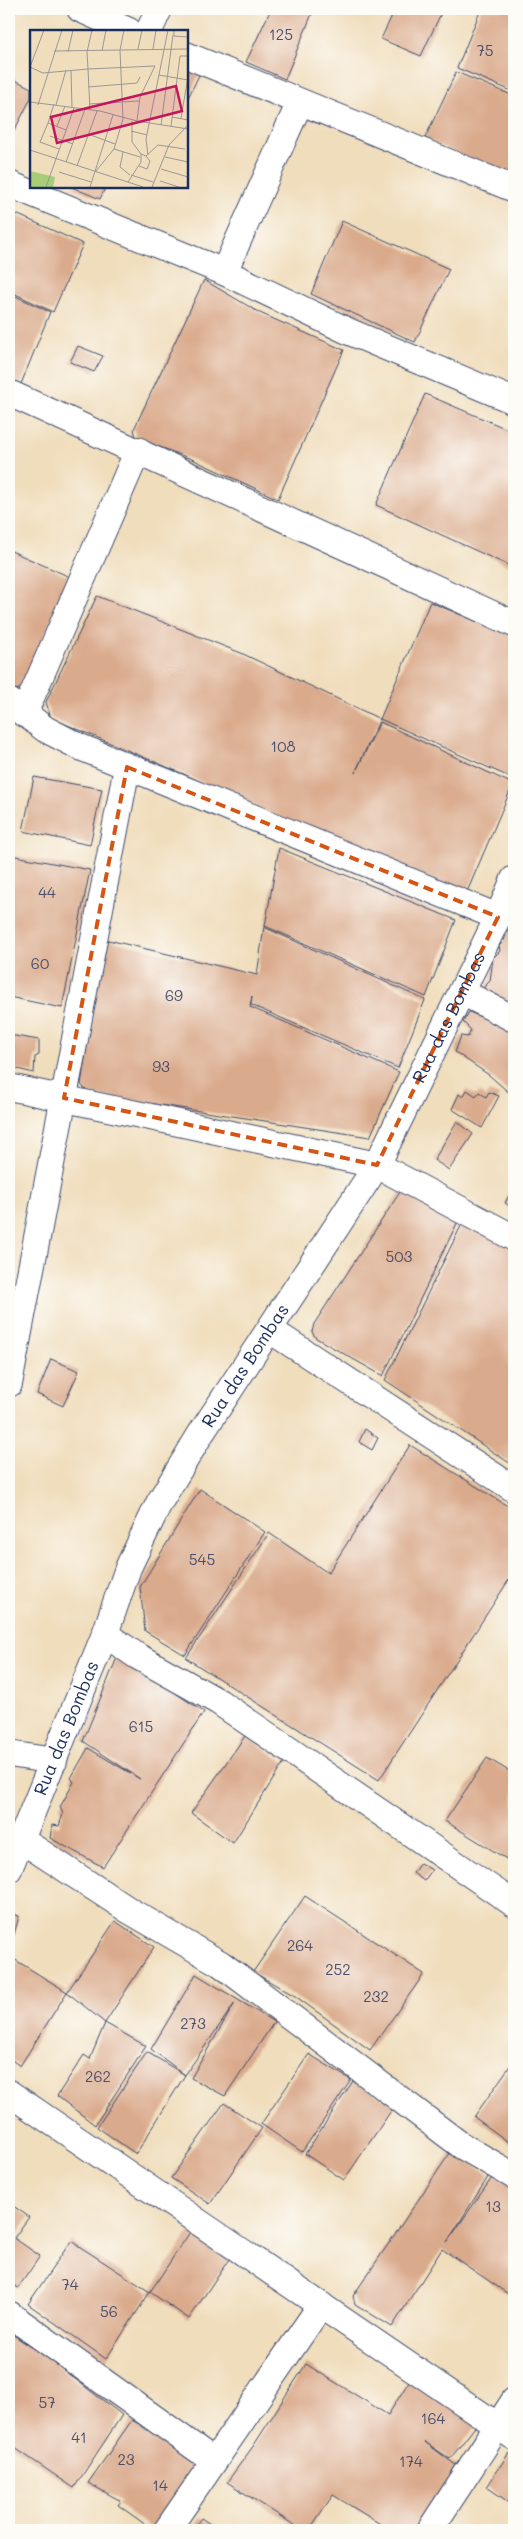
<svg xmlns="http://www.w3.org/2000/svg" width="523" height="2539" viewBox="0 0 523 2539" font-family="Mali,sans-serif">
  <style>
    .building { fill: #daaa8c }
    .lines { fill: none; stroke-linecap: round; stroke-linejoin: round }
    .minor-casing { stroke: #3b496c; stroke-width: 28 }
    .minor { stroke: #fff; stroke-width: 26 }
    .marked { fill: none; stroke: #d45514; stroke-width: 4; stroke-dasharray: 10 6; stroke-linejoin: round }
    .labels { text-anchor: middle; stroke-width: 4; stroke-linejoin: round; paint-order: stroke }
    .number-label { font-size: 15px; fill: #4b4e6a }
    .street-label { font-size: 18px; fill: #1b2f5e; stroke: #fdfcf7 }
    .inset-road { fill: none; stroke: #9b9796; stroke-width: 1 }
    .view { fill: #c2185b; fill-opacity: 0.15; stroke: #c2185b; stroke-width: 2.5 }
    .inset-edge { fill: none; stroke: #1b2f5e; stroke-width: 2.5 }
  </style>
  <rect width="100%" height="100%" fill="#fdfcf7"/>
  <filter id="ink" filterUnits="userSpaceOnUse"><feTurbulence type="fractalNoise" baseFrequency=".02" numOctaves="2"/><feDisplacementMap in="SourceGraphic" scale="10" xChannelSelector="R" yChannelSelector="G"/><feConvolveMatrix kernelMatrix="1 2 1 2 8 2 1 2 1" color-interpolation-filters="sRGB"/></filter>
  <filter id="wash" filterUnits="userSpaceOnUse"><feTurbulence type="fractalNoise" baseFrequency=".0096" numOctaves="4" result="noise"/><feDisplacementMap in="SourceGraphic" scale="20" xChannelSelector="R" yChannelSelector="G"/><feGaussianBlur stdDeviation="1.12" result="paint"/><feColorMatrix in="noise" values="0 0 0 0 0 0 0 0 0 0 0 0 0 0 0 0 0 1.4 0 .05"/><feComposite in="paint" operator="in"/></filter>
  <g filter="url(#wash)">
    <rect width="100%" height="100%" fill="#f0ddbc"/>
    <g id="blocks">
      <g class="building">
        <path d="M271,9H314L285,79L246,62Z"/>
        <path d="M395,9H443L421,56L381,39Z"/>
        <path d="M481,9L514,10V92L457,68Z"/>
        <path d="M186,68L200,73L186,102Z"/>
        <path d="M456,72L514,96V181L425,138Z"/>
        <path d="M9,77L31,88V98L9,141Z"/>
        <path d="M69,186H106L100,199Z"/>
        <path d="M14,213L83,244L53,312L9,291V225Z"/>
        <path d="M342,221L449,269L415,342L311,294Z"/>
        <path d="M204,280L260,313L344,350L278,499L194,460L136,438L134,429Z"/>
        <path d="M9,293L50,312L21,384L9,378Z"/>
        <path d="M78,346L103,356L94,372L70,362Z"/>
        <path d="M425,394L514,432V568L376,505Z"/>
        <path d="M9,550L70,577L21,689L9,690Z"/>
        <path d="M97,596L241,653L380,719L355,773L380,722L513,784L467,892L325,838L186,775L51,718L46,702Z"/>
        <path d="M430,602L514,637V779L380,719Z"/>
        <path d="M34,777L102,789L90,845L23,831Z"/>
        <path d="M279,848L456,920L426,997L265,926Z"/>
        <path d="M10,855L90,870L62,1008L9,997Z"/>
        <path d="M264,927L425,1000L398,1068L251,1005L252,996L250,1007L399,1072L370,1137L88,1094L81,1084L104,939L257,975Z"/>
        <path d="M514,927V1009L479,992L490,981L493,958L500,951L499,946L504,941L507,931Z"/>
        <path d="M469,1012L514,1031V1097L489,1075L455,1052L461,1036L468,1037L471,1030L463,1022Z"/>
        <path d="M9,1035L39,1040V1055L35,1057L34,1073L9,1067Z"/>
        <path d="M467,1090L476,1096L479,1092L486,1097L489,1092L499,1096L482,1128L452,1109L459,1094L463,1097Z"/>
        <path d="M457,1121L473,1134L449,1170L434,1160Z"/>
        <path d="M512,1189L514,1191V1209L505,1203Z"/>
        <path d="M400,1192L460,1217L383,1376L316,1338L312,1332L314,1324Z"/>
        <path d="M464,1220L514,1249V1336L512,1341L514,1343V1466L385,1380Z"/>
        <path d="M51,1359L79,1371L63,1406L37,1394Z"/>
        <path d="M365,1429L378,1438L372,1450L359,1442Z"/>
        <path d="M410,1445L514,1510V1572L379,1780L186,1658L269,1533L328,1573Z"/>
        <path d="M200,1489L265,1532L185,1655L145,1631L140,1587Z"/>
        <path d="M123,1658L204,1712L103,1867L50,1838L52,1825L59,1826L63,1814L60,1807L74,1782L71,1778L88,1748L140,1779L83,1741L116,1660Z"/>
        <path d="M245,1736L284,1762L233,1843L191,1813Z"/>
        <path d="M487,1758L514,1774V1855L508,1860L445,1821Z"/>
        <path d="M420,1863L432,1870L424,1881L413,1873Z"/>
        <path d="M305,1896L424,1974L370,2050L295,1996L253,1972Z"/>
        <path d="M9,1913L19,1916L14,1935L9,1934Z"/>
        <path d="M115,1921L154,1947L105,2023L146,2046L95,2125L57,2096L84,2055L90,2059L105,2023L67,1992L20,2066L9,2058V1956L67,1992Z"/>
        <path d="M196,1974L274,2022L225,2096L191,2078L235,2003L185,2075L136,2154L97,2127L147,2052L185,2075L151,2049Z"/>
        <path d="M309,2054L351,2080L302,2152L261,2124Z"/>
        <path d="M514,2060V2146L474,2117Z"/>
        <path d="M353,2081L395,2105L344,2180L305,2154Z"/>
        <path d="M224,2103L262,2128L210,2204L171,2178Z"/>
        <path d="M450,2153L490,2174L447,2242L494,2175L514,2188V2298L442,2249L392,2327L355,2304L353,2296Z"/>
        <path d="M9,2203L29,2217L14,2238L40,2256L18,2288L9,2281Z"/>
        <path d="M192,2229L231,2256L189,2319L150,2292Z"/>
        <path d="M71,2241L150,2292L106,2359L28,2304Z"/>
        <path d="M9,2332L49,2359L122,2415L74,2488L9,2444Z"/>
        <path d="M306,2364L388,2415L411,2378L478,2423L450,2459L425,2442L461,2469L420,2530H390L333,2495L309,2530H302L227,2482L254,2445Z"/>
        <path d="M132,2420L199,2458L203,2467L157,2530H153L118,2505L121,2501L88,2483Z"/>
        <path d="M514,2452V2506L487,2487L508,2454Z"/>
        <path d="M201,2518L219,2530H192Z"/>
      </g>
    </g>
  </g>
  <g filter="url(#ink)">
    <use href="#blocks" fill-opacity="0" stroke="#3b496c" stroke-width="1"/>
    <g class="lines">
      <g class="minor-casing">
        <g id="minor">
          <path d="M80,9L129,31"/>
          <path d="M149,31L159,9"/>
          <path d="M186,55L514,189"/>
          <path d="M9,184L224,272L350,332L514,401"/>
          <path d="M224,272L300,102"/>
          <path d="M9,393L514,624"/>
          <path d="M9,701L45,729L80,747L498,917"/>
          <path d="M24,714L138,450"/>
          <path d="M462,992L514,1019"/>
          <path d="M9,1087L377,1165L514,1238"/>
          <path d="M270,1330L514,1489"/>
          <path d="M9,1384L127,767"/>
          <path d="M105,1634L137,1656L219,1702L514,1904"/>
          <path d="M9,1754L54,1761"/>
          <path d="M20,1839L130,1911L221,1964L462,2146L514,2176"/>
          <path id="s1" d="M9,1869L105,1634L128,1568L159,1503L200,1435L377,1165L498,917L514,879"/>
          <path d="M9,2093L514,2437"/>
          <path d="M9,2314L214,2461"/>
          <path d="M167,2530L321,2305"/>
          <path d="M430,2530L514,2401"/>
        </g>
      </g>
      <use href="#minor" class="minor"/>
    </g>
  </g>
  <path class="marked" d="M127,767L498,917L377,1165L64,1098Z"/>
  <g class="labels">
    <g class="number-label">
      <text x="281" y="40">125</text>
      <text x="485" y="56">75</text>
      <text x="283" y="752">108</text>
      <text x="47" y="898">44</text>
      <text x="40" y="969">60</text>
      <text x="174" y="1001">69</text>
      <text x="161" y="1072">93</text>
      <text x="399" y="1262">503</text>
      <text x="202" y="1565">545</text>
      <text x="141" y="1732">615</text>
      <text x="300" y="1951">264</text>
      <text x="338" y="1975">252</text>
      <text x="376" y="2002">232</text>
      <text x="193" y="2029">273</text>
      <text x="98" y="2082">262</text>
      <text x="493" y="2212">13</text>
      <text x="70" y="2290">74</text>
      <text x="109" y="2317">56</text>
      <text x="47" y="2408">57</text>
      <text x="433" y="2424">164</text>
      <text x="79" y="2443">41</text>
      <text x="126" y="2465">23</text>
      <text x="411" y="2467">174</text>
      <text x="160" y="2491">14</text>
    </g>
    <g class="street-label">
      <text dy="6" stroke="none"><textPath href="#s1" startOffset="962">Rua das Bombas</textPath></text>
      <text dy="6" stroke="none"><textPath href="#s1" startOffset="558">Rua das Bombas</textPath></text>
      <text dy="6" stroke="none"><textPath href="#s1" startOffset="152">Rua das Bombas</textPath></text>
    </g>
  </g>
  <g transform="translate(30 30)">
    <rect width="158" height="158" fill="#f0ddbc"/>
    <path d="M0,141L25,147L23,157H0Z" fill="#a7cd77"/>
    <path class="inset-road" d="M144,0V6L158,7M108,19L112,0M123,19L126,0M24,21L158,19M72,21L76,0M38,22L43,0M0,37L13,43L58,39L57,22L62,0M0,37L14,0M41,40L42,78M129,45L158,50M58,57L107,53L110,47M0,72L70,81L107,91L158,99M24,74L18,93L36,100M59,74L109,71M8,75L32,0M26,75L36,40M60,80L58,39L125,36L110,67L107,91M142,87L158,90M151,88L158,47M102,91V112L111,124L116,126L128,115L155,119M18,93L10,112L29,119M131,95L143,5M27,96L35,76M141,96L150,26H158M101,101L117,105M58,104L85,114M20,106L43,114M84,119L110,127M0,120L113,157M93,122L90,137L100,145M118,125L116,109L138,0M135,127L158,132M36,132L55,79M47,136L67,81M109,136L117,139L120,131L116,126M131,139L158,147M66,141L84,119L93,89L90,20L94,0M29,142L61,152M101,145L123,152M130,151L149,157M98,152L111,132V124M16,157L44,78M60,157L83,85M122,157L139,115L158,95"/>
    <path class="view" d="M146,56L152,81L27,113L21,87Z"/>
    <rect width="158" height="158" class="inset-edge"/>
  </g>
  <rect width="523" height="2539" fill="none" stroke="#fdfcf7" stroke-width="30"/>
</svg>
